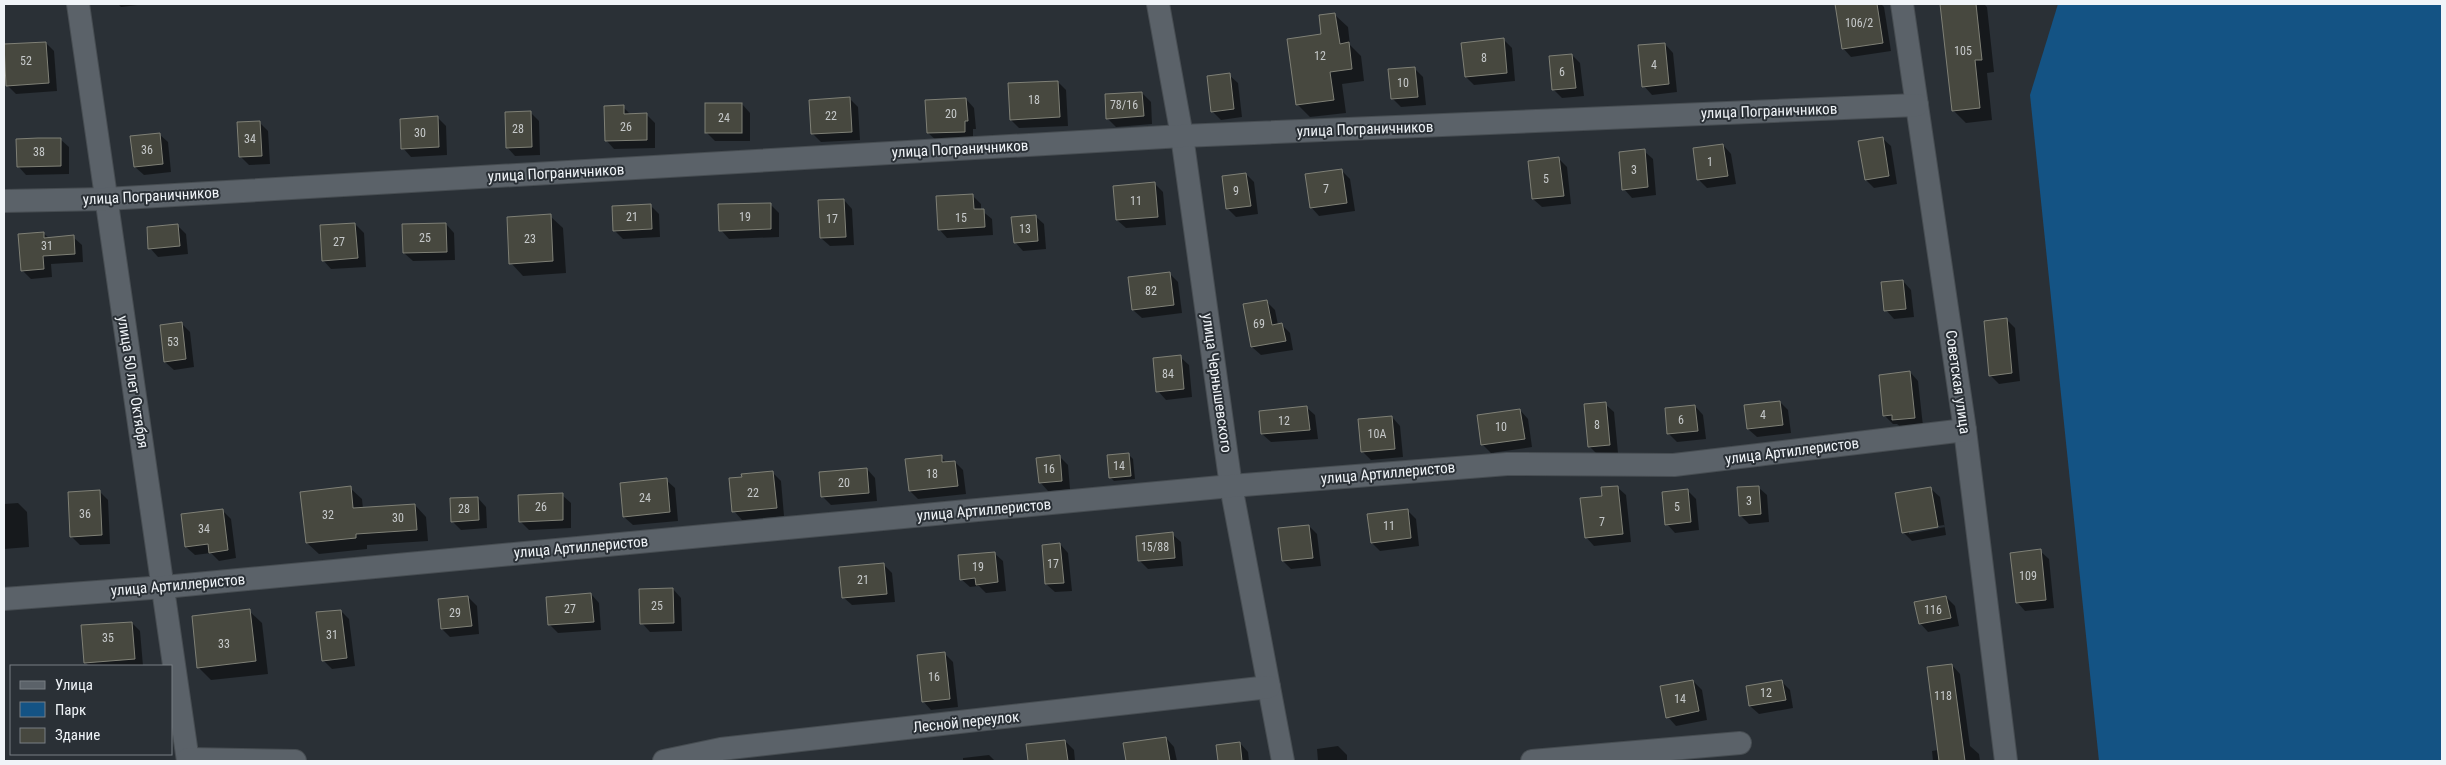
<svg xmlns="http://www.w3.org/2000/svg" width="2446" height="765" viewBox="0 0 2446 765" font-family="'Roboto Condensed',sans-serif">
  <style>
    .green { fill: #145384 }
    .shadow { fill: #0007; fill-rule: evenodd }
    .building { fill: #47483f; stroke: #7f8076 }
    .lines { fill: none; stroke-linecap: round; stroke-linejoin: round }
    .minor-casing { stroke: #474d52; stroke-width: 24 }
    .minor { stroke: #5b6269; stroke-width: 22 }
    .labels { text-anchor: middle; stroke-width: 4; stroke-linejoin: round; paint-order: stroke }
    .number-label { font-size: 12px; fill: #c6c9ca }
    .street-label { font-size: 15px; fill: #f0f4f8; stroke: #2a3036 }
  </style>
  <rect width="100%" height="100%" fill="#2a3036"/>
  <path class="green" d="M2058,4H2442V761H2099L2030,95Z"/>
  <g class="shadow">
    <path d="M118,4H146L121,7Z"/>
    <path d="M1837,4H1881L1884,7L1891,51L1851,57L1843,48Z"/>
    <path d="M1941,4H1984L1987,7L1994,72L1987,73L1992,120L1966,123L1953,110Z"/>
    <path d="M1335,15L1348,27L1350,45L1361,56L1364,81L1342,84L1346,113L1310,117L1298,105L1323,35Z"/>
    <path d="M1503,39L1512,48L1515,81L1474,85L1466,77Z"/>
    <path d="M46,43L54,51L57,91L16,94L7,85Z"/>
    <path d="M1665,44L1673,53L1677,92L1652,95L1644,86Z"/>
    <path d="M1572,55L1580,63L1584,96L1562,98L1554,90Z"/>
    <path d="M1414,68L1423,77L1426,105L1401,107L1392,98Z"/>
    <path d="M1229,75L1238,83L1242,117L1221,120L1212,111Z"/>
    <path d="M1058,82L1066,90L1068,126L1019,128L1011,120Z"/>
    <path d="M1142,93L1151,102L1152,124L1116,127L1107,118Z"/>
    <path d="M850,99L858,107L860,140L821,142L813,134L810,101Z"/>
    <path d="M966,99L974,108L976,129H973V140L937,141L928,133Z"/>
    <path d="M742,104L750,113V141H715L706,132Z"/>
    <path d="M623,107L631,115L646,114L655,123V148L614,149L606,140Z"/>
    <path d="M530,112L539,121L540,155L515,156L507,147Z"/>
    <path d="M438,118L446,126L447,155L411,157L403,148Z"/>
    <path d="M259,122L268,131L270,164L249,165L241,157Z"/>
    <path d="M159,134L168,142L171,172L144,175L135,167L132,137Z"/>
    <path d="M1882,138L1891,146L1897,184L1874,188L1866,180Z"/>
    <path d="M60,139L69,147V174L26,175L18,166Z"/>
    <path d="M1723,145L1731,154L1736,184L1707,188L1698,179Z"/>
    <path d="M1644,151L1653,159L1656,195L1632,198L1624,189Z"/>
    <path d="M1559,159L1567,167L1571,204L1542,207L1533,199Z"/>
    <path d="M1342,171L1350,179L1355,211L1319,216L1311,207Z"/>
    <path d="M1246,174L1254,182L1258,214L1236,217L1227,208Z"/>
    <path d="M1155,184L1163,192L1166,225L1126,228L1117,220Z"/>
    <path d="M972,195L981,204V210L992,219L993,235L947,238L939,229Z"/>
    <path d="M844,200L852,209L854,245L830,246L821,238Z"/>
    <path d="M770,204L779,213V237L729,239L721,230Z"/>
    <path d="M651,206L659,214L660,237L623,239L614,230Z"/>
    <path d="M550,216L563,228L566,273L523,276L511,263Z"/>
    <path d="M1035,216L1044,224L1046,249L1023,251L1015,242Z"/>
    <path d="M355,224L364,233L366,267L331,269L323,260Z"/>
    <path d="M446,224L454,233L455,260L413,261L404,253Z"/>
    <path d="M178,226L186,234L188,254L158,257L150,248Z"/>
    <path d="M43,233L49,238L73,237L82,245L83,262L51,264L52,277L31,279L22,270Z"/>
    <path d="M1170,274L1178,282L1182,313L1142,318L1133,310Z"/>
    <path d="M1903,281L1911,290L1914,317L1894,319L1886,310Z"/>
    <path d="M1267,302L1275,310L1278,325H1282L1290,333L1293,350L1261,355L1252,347Z"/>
    <path d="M2007,320L2015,328L2020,381L1999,384L1990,375Z"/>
    <path d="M181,323L190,332L194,367L174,370L165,362Z"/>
    <path d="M1180,357L1189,365L1192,397L1166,400L1158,391Z"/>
    <path d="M1910,372L1918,381L1923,426L1902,428L1897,424H1893L1884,415Z"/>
    <path d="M1780,402L1788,410L1791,433L1757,437L1748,429Z"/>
    <path d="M1605,404L1614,412L1618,453L1598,455L1590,447Z"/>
    <path d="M1695,406L1703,415L1706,439L1677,442L1669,434L1666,409Z"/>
    <path d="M1306,407L1315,415L1318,439L1271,442L1262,434Z"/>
    <path d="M1520,410L1528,419L1532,447L1491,453L1482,444Z"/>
    <path d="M1392,417L1400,426L1403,457L1371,460L1363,452Z"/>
    <path d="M1129,455L1133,459L1135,479L1114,481L1110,477Z"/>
    <path d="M941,457L947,463L955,462L963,470L966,494L918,499L910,491Z"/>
    <path d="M1060,457L1068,465L1070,489L1048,491L1040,482Z"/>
    <path d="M867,469L875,478L877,501L831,505L822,496Z"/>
    <path d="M772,472L781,481L784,516L742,520L734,511L743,478Z"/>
    <path d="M666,480L675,488L678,521L633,525L624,517Z"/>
    <path d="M1617,487L1626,495L1631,542L1594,546L1586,537L1603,497Z"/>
    <path d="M1758,487L1767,495L1769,522L1749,524L1740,515Z"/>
    <path d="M350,488L362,499L363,509L415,505L426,517L428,541L367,545V549L319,554L307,543Z"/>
    <path d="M1931,489L1940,497L1946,535L1912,541L1904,533L1897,494ZM1944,525L1945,527L1909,534V531Z"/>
    <path d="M1687,490L1696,499L1699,530L1675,533L1667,524Z"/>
    <path d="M99,491L108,500L110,544L80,545L71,536Z"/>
    <path d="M562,495L571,503V528L529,530L520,521Z"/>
    <path d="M478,498L486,507L487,528L461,530L452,521Z"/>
    <path d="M18,503L27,512L29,547L4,549V504Z"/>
    <path d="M222,510L231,519L236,558L219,561L211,553L195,555L186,547Z"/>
    <path d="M1407,510L1416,519L1419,546L1380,551L1372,543Z"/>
    <path d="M1309,526L1317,534L1321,566L1291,569L1283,561Z"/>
    <path d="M1172,534L1181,542L1183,566L1148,569L1139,560Z"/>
    <path d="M1060,544L1068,553L1072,591L1055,592L1046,584Z"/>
    <path d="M2040,551L2049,559L2054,608L2025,611L2017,602Z"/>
    <path d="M994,553L1003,561L1006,591L986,593L979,586L970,587L961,579Z"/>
    <path d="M884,565L892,573L895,602L852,605L843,597Z"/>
    <path d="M673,589L681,598L682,631L650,632L642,623Z"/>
    <path d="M591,594L599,603L601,630L558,633L550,625Z"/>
    <path d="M468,597L477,606L479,634L450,637L442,629Z"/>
    <path d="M1946,597L1955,606L1959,626L1928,632L1920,623Z"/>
    <path d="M249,611L262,623L268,674L211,680L199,668Z"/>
    <path d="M341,611L349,619L355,666L332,669L323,660Z"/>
    <path d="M132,623L140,631L143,666H89L85,662Z"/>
    <path d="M945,654L953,662L958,707L931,710L923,701Z"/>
    <path d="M1952,665L1960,674L1970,746L1979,754L1980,761H1933L1932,751L1938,750Z"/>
    <path d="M1693,681L1702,690L1707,720L1676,726L1668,717Z"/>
    <path d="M1782,682L1790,690L1793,708L1759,714L1750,706L1747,687Z"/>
    <path d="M1166,738L1174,747L1177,761H1127L1124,744Z"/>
    <path d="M1065,741L1074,750L1075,761H1029L1027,746Z"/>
    <path d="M1240,743L1248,752L1249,761H1220L1218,746Z"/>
    <path d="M1338,746L1347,755V761H1318L1317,749Z"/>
    <path d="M989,755L995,761H963V758Z"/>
  </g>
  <g class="building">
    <path d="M1835,4H1877L1883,43L1842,49Z"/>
    <path d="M1940,4H1976L1982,60H1975L1980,108L1952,111Z"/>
    <path d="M1335,13L1340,44L1349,42L1352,69L1330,72L1334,100L1296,105L1287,39L1321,34L1319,15Z"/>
    <path d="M1504,38L1507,73L1465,77L1461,43Z"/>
    <path d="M46,42L49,83L6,86L4,44Z"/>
    <path d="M1665,43L1669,84L1642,87L1638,45Z"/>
    <path d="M1572,54L1576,88L1552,90L1549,56Z"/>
    <path d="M1415,67L1418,97L1391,99L1388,69Z"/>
    <path d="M1230,73L1234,109L1211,112L1207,76Z"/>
    <path d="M1058,81L1060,117L1010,120L1008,83Z"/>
    <path d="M1142,92L1144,116L1106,119L1105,94Z"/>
    <path d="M850,97L852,132L811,134L809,100Z"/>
    <path d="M966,98L968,121H965V132L927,133L925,100Z"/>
    <rect x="705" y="103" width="37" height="30"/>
    <path d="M624,105V114L647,113V140L605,141L604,106Z"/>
    <path d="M531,111L532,147L506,148L505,112Z"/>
    <path d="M438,116L439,147L401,149L400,119Z"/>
    <path d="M260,121L262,156L239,157L237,122Z"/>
    <path d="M160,133L163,164L134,167L130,136Z"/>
    <path d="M1883,137L1889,176L1865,180L1858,141Z"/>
    <path d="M38,138H61V166L17,167L16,139Z"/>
    <path d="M1723,144L1728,176L1697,180L1693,148Z"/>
    <path d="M1645,149L1648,187L1622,190L1619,152Z"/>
    <path d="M1559,157L1564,196L1532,199L1528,161Z"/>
    <path d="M1342,169L1347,203L1310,208L1305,174Z"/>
    <path d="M1246,173L1251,206L1226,209L1222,176Z"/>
    <path d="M1155,182L1158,217L1116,220L1113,186Z"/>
    <path d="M973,194L974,209H984L985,227L938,230L936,196Z"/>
    <path d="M844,199L846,237L820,238L818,200Z"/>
    <path d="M771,203V229L719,231L718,204Z"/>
    <path d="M651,204L652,229L613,231L612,206Z"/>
    <path d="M551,214L553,261L509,264L507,217Z"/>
    <path d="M1036,215L1038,241L1014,243L1011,217Z"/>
    <path d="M355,223L358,258L322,261L320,225Z"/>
    <path d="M446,223L447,252L403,253L402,224Z"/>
    <path d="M178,224L180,246L148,249L147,227Z"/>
    <path d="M44,232V238L74,235L75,254L43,256L44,269L21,271L18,234Z"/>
    <path d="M1170,272L1174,305L1132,310L1128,277Z"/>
    <path d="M1903,280L1906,309L1884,311L1881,282Z"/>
    <path d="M1267,300L1272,325L1282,323L1286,341L1251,347L1243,304Z"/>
    <path d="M2007,318L2012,373L1989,376L1984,321Z"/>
    <path d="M182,322L186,359L164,362L160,325Z"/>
    <path d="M1181,355L1184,389L1156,392L1153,358Z"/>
    <path d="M1910,371L1915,418L1892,420V415L1883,416L1879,375Z"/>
    <path d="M1780,401L1783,425L1747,429L1744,405Z"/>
    <path d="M1606,402L1610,445L1588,447L1584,404Z"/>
    <path d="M1695,405L1698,431L1667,434L1665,408Z"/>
    <path d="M1307,406L1310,430L1261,434L1259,411Z"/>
    <path d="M1520,409L1525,439L1481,445L1477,415Z"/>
    <path d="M1392,416L1395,449L1361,452L1358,419Z"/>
    <path d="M1129,453L1131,476L1109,478L1107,455Z"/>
    <path d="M942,455V462L955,461L958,486L909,491L905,459Z"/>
    <path d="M1060,455L1062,481L1039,483L1036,458Z"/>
    <path d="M867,468L869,493L821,497L819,472Z"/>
    <path d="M773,471L777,508L732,512L729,478L742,477L741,474Z"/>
    <path d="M667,478L670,512L623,517L620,483Z"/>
    <path d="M351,486L353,508L415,504L417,530L356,534V538L306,543L300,492Z"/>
    <path d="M1618,486L1623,534L1585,538L1580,498L1602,496L1601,487Z"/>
    <path d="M1759,486L1761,514L1739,516L1737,487Z"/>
    <path d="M1931,487L1938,527L1902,533L1895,493Z"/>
    <path d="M1688,489L1691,522L1665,525L1662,492Z"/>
    <path d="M100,490L102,535L70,537L68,492Z"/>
    <path d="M563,493V520L519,522L518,495Z"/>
    <path d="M478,497L479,520L451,522L450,498Z"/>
    <path d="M223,509L228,550L209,553L208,544L185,547L181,514Z"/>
    <path d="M1408,509L1411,538L1371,543L1367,514Z"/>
    <path d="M1309,525L1313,558L1282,561L1278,528Z"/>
    <path d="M1173,532L1175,558L1138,561L1136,536Z"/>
    <path d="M1060,543L1064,583L1045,584L1042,545Z"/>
    <path d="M2041,549L2046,600L2016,603L2010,553Z"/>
    <path d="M995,552L998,582L976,585L975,578L960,580L958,555Z"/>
    <path d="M884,563L887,594L842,598L839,567Z"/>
    <path d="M673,588L674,623L640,624L639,589Z"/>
    <path d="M591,593L594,622L548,625L546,597Z"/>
    <path d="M468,596L472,626L441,629L438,599Z"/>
    <path d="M1946,596L1951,618L1919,624L1914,602Z"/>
    <path d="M250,609L256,661L197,668L192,616Z"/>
    <path d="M341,610L347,658L322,661L316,612Z"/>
    <path d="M132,622L135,659L84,663L81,625Z"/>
    <path d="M945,652L950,699L922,702L917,655Z"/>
    <path d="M1952,664L1965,761H1939L1927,667Z"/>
    <path d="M1693,680L1699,711L1666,718L1660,686Z"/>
    <path d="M1782,680L1786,700L1749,706L1746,686Z"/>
    <path d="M1166,737L1170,761H1126L1123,743Z"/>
    <path d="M1065,740L1068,761H1028L1026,744Z"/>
    <path d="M1240,742L1242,761H1218L1216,745Z"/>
  </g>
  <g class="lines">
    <g class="minor-casing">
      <g id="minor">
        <path d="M78,4L188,761"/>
        <path d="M1158,4L1182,136L1231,486L1283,761"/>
        <path d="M1902,4L1965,430L2006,761"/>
        <path d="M4,201L106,199L1182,136L1917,105"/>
        <path d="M4,599L164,587L1231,486L1507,464L1674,465L1965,430"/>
        <path d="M188,759L295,761"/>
        <path d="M664,761L721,749L1269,687"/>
        <path d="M1532,761L1740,743"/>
      </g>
    </g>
    <use href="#minor" class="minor"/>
  </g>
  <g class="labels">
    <g class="number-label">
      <text x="1859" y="27">106/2</text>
      <text x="1963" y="55">105</text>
      <text x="1320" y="60">12</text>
      <text x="1484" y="62">8</text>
      <text x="26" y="65">52</text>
      <text x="1654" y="69">4</text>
      <text x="1562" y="76">6</text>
      <text x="1403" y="87">10</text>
      <text x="1034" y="104">18</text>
      <text x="1124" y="109">78/16</text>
      <text x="951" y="118">20</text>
      <text x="831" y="120">22</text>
      <text x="724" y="122">24</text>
      <text x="626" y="131">26</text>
      <text x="518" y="133">28</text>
      <text x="420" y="137">30</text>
      <text x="250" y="143">34</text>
      <text x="147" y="154">36</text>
      <text x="39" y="156">38</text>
      <text x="1710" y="166">1</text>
      <text x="1634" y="174">3</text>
      <text x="1546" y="183">5</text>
      <text x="1326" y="193">7</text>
      <text x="1236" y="195">9</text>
      <text x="1136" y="205">11</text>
      <text x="632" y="221">21</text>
      <text x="745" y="221">19</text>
      <text x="961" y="222">15</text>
      <text x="832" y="223">17</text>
      <text x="1025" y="233">13</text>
      <text x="425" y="242">25</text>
      <text x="530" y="243">23</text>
      <text x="339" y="246">27</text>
      <text x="47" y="250">31</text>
      <text x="1151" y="295">82</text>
      <text x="1259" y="328">69</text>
      <text x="173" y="346">53</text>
      <text x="1168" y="378">84</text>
      <text x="1763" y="419">4</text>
      <text x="1681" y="424">6</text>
      <text x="1284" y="425">12</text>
      <text x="1597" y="429">8</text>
      <text x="1501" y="431">10</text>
      <text x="1377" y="438">10А</text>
      <text x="1119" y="470">14</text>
      <text x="1049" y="473">16</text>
      <text x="932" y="478">18</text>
      <text x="844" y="487">20</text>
      <text x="753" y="497">22</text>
      <text x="645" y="502">24</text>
      <text x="1749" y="505">3</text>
      <text x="541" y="511">26</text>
      <text x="1677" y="511">5</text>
      <text x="464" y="513">28</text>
      <text x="85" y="518">36</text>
      <text x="328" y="519">32</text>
      <text x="398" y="522">30</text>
      <text x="1602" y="526">7</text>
      <text x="1389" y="530">11</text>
      <text x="204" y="533">34</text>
      <text x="1155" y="551">15/88</text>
      <text x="1053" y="568">17</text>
      <text x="978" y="571">19</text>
      <text x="2028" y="580">109</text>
      <text x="863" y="584">21</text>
      <text x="657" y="610">25</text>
      <text x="570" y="613">27</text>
      <text x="1933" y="614">116</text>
      <text x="455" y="617">29</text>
      <text x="332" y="639">31</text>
      <text x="108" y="642">35</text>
      <text x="224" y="648">33</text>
      <text x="934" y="681">16</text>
      <text x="1766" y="697">12</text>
      <text x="1943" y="700">118</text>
      <text x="1680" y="703">14</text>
    </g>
    <g class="street-label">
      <text transform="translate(1769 111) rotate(-2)" y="5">улица Пограничников</text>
      <text transform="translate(1365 129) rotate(-2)" y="5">улица Пограничников</text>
      <text transform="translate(960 149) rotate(-3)" y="5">улица Пограничников</text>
      <text transform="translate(556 173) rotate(-3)" y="5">улица Пограничников</text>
      <text transform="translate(151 196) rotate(-3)" y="5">улица Пограничников</text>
      <text transform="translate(133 382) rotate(81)" y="5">улица 50 лет Октября</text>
      <text transform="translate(1958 382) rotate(82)" y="5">Советская улица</text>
      <text transform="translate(1217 383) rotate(82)" y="5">улица Чернышевского</text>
      <text transform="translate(1792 451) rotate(-7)" y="5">улица Артиллеристов</text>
      <text transform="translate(1388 473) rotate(-5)" y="5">улица Артиллеристов</text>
      <text transform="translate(984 510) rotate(-5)" y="5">улица Артиллеристов</text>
      <text transform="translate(581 547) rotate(-5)" y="5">улица Артиллеристов</text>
      <text transform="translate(178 585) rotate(-5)" y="5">улица Артиллеристов</text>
      <text transform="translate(966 722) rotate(-6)" y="5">Лесной переулок</text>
    </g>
  </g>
  <rect width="2446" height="765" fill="none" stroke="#f0f4f8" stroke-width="10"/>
  <rect x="10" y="665" width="162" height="90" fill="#2a3036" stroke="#797e84"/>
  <rect x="20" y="681" width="25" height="8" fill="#5b6269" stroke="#797e84"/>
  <text x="55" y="690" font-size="15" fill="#f0f4f8">Улица</text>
  <rect x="20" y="702" width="25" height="15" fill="#145384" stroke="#797e84"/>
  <text x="55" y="715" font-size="15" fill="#f0f4f8">Парк</text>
  <rect x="20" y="728" width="25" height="15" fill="#47483f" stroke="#797e84"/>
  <text x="55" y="740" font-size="15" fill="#f0f4f8">Здание</text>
</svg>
